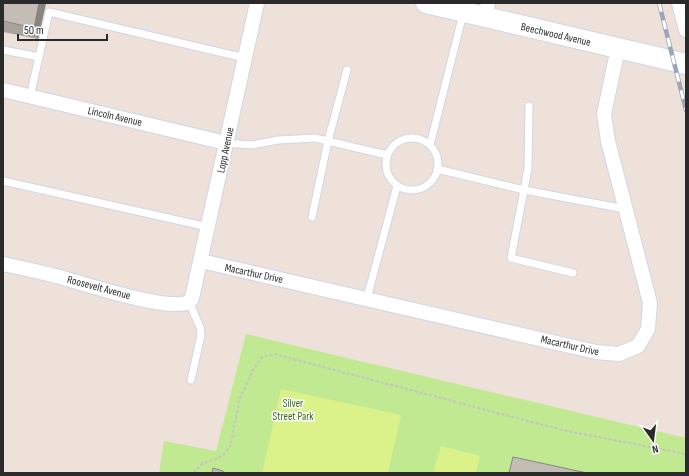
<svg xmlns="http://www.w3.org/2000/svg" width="689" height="476" viewBox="0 0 689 476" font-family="'Sofia Sans Condensed',sans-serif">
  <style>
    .green { fill: #c1e991 }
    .pitch { fill: #dbf28b }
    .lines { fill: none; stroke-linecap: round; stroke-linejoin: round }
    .lane-casing { stroke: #cfd7e4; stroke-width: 9 }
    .street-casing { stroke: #cfd7e4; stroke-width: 16 }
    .secondary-casing { stroke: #cfd7e4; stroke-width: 22 }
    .path { stroke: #c3c3c3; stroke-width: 2; stroke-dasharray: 3 2; stroke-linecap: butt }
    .lane { stroke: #fff; stroke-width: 7 }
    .street { stroke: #fff; stroke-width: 14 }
    .secondary { stroke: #fff; stroke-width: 20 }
    .rail-casing { stroke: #9ca5b6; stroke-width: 4.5 }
    .rail { stroke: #fff; stroke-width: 3; stroke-dasharray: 9; stroke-linecap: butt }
    .wall { fill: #a9a39d }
    .shaded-wall { fill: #89847f }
    .building { fill: #c4bdb6; stroke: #89847f }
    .labels { text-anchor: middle; stroke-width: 3; stroke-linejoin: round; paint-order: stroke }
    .street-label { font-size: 11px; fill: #2a2a2a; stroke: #fff }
    .park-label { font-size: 11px; fill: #386d13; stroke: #fff }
  </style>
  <rect width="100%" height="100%" fill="#ede1da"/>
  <path class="green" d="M246,334L686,438V473H159L164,441L216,451Z"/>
  <g class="pitch">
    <path d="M281,389L401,415L388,473H262Z"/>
    <path d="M441,446L480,456L476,473H433Z"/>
  </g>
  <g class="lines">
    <g class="lane-casing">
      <g id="lane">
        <path d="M3,50L39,57"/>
        <path d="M30,97L49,12L245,58"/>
        <circle cx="412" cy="164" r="26"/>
        <path d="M226,143L252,145L278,140L315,138L387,155"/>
        <path d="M430,145L463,14"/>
        <path d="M437,169L524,190L528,168L529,106"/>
        <path d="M3,181L208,227"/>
        <path d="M312,217L328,141L347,70"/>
        <path d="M573,273L511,258L524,190L625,209"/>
        <path d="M367,298L397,186"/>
        <path d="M189,302L200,327L201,335L191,380"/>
      </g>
    </g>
    <g class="street-casing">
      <g id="street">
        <path d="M679,3L686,30"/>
        <path d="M485,17L488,3"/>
        <path d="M3,90L226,143"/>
        <path d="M201,261L596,352L619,354L638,346L648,329L650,303L608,141L604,114L618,48"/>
        <path d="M3,264C22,268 41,272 60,277C85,284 169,312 189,302L192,298L257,3"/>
      </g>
    </g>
    <g class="secondary-casing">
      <path id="secondary" d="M426,3L686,64"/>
    </g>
    <path class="path" d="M194,473L202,464L222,456L230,447L240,398L253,370L262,357L274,354L562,430L686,454"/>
    <use href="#lane" class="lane"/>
    <use href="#street" class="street"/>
    <use href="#secondary" class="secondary"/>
    <g class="rail-casing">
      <path id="rail" d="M659,3L686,110"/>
    </g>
    <use href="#rail" class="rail"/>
  </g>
  <path class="wall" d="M3,3H46L38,39L3,32Z"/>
  <path class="shaded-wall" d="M39,3H46L38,39L34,28Z"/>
  <g class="building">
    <path d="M3,3H39L34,28L3,21Z"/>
    <path d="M513,457L587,473H509Z"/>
    <path d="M213,468L223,471V473H212Z"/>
  </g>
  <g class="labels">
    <g class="street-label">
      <text transform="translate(556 34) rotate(13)" y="4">Beechwood Avenue</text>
      <text transform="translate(115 116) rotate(13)" y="4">Lincoln Avenue</text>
      <text transform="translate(225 150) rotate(-78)" y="4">Lopp Avenue</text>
      <text transform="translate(254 273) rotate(12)" y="4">Macarthur Drive</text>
      <text transform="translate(99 287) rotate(15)" y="4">Roosevelt Avenue</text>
      <text transform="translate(570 345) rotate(13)" y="4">Macarthur Drive</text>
    </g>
    <g class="park-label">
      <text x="293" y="407">Silver<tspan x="293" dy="13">Street Park</tspan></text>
    </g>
  </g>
  <rect width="689" height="476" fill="none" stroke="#2a2a2a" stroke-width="8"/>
  <g transform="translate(653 440) rotate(166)" stroke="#ffffff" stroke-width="3" paint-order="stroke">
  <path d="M0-3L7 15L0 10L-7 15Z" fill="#2a2a2a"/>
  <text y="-6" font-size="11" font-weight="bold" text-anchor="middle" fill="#2a2a2a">N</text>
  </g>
  <path d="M18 34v6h89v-6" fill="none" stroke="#2a2a2a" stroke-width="2"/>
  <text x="24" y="34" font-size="12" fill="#2a2a2a" stroke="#ffffff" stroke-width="3" paint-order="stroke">50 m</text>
</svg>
